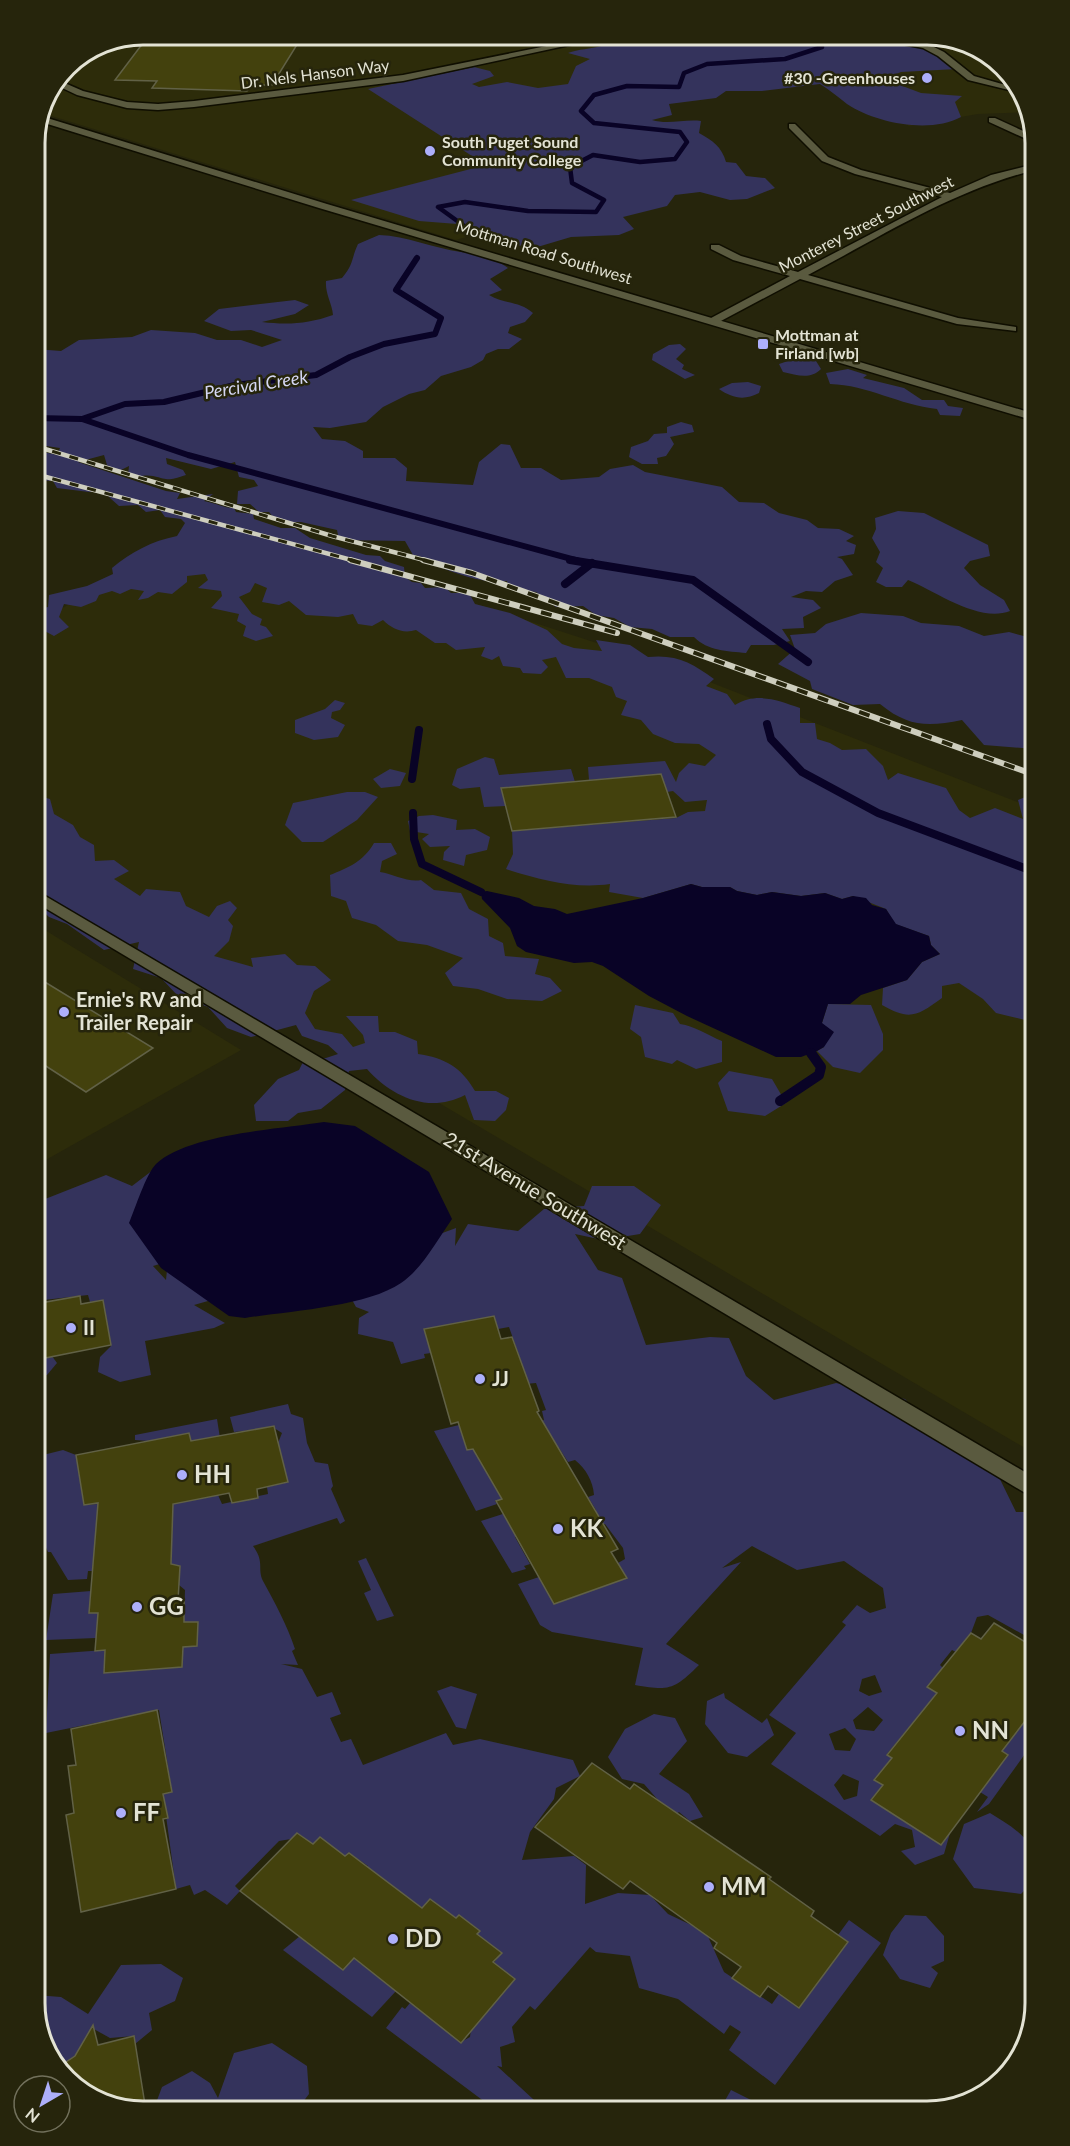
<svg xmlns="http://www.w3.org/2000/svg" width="1070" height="2146" viewBox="0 0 1070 2146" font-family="Lato,sans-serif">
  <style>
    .built { fill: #2d2c0a }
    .green { fill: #34335c; fill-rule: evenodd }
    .water { fill: #090326 }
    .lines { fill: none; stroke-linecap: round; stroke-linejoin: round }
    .stream-far3 { stroke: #090326; stroke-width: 4.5 }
    .stream-far2 { stroke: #090326; stroke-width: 6 }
    .stream-far1 { stroke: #090326; stroke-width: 8 }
    .stream { stroke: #090326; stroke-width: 10 }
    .building { fill: #43410d; stroke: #616146; stroke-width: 1.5 }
    .street-casing { stroke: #0f0e00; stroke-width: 3 }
    .secondary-casing { stroke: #0f0e00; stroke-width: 3 }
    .street { fill: #5a5a3f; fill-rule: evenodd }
    .secondary { fill: #5a5a3f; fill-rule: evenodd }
    .rail-far1-casing { stroke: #cecebe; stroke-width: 4.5 }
    .rail-casing { stroke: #cecebe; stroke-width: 6 }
    .rail-far1 { stroke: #26250c; stroke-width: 3; stroke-dasharray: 9; stroke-linecap: butt }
    .rail { stroke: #26250c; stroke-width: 4; stroke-dasharray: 11; stroke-linecap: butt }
    .poi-dot { fill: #adaffb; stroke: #26250c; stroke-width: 2 }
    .labels { text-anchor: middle; stroke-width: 5; stroke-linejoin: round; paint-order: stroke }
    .far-street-label { font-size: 16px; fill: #e3e3d4; stroke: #26250c }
    .far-poi-label { font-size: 16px; font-weight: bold; fill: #e3e3d4; stroke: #26250c; text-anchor: start }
    .far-water-label { font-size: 18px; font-style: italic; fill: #d5d7f4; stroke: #26250c }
    .poi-label { font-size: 20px; font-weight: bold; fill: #e3e3d4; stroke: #26250c; text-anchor: start }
    .street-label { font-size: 20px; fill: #e3e3d4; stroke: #26250c }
    .near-poi-label { font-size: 24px; font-weight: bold; fill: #e3e3d4; stroke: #26250c; text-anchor: start }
    .rim { fill: none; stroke: #e3e3d4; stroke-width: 3 }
  </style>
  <rect width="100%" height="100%" fill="#26250c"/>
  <g class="built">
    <path d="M143,35H934L993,57L1027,102L1029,112L978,114L909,126L829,82L673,92L637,112V187L456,240L45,114L67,66L102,43Z"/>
    <path d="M208,528L343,561L674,668L1035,809V1454L35,865V623Z"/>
    <path d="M35,924L241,1050L35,1166Z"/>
  </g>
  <g class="green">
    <path d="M661,35H926L902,40L925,46L957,69L901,72L884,79L921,93L962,96L955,102L961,117C930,134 875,123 847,104C838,97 830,90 820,84L762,91H726L716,98L669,104L672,115L652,120C668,125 684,119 701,121L699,133C712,140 722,147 726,162L736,163L746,176L765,178L775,188L747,199L730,200L700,192L675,195L667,206L623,217L634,229L619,235L571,237L534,248L477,238L470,225L419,221L351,200L486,165L368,89L474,67L490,71L494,76L472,84L479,87L507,82L538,88L568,84L576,66L590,59L568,53C578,49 591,49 601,46C616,41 637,32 652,39Z"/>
    <path d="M379,235C407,236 433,248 461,252C465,253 470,251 475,252C482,253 502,263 508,268L490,279L502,290L489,295C504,304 520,301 533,313L525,322L510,327L508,333L522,339L509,349H498L486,354L483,360L471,367L441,376L425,390L409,394L383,407L366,422L330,428L313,427L322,439L345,441L363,451V458H395L407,468L406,481L473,485L479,462L501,444L510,445L521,468H541L561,480L599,477L610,469L633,465L645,472L722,487L739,502L764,503L779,513L807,520L818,528L839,529L854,536L846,541L856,545L854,554L837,557L842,559L853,575L835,581L822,592L806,591L791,597L813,600L821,608L803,617L804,628L782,629L790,641L774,645H751L746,653C727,651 708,651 694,637H670L652,629L630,627L614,618L596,615L583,606L556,607L536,592L509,589L507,581C485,584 459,575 438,566C428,561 424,556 413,555L405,541L339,540L337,530L301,522H277L269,512H259L250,504H237L238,491L258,486L254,480L239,477L235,462L211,469L166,458L167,464L183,470L186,475C167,481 170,480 153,476C144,474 137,478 128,475L129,466L117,472L107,465L104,455L78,462L166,491L180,493L177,499L213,494L204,501C216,503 223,508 234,508L236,512L253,514L254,519L281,528H295L310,538L366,555L380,556L385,561L404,567L405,577L412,582L421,583L425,588L445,587L451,593H469L475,604L510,613L547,630L562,644L574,648L602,651L596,640L630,645L648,657C677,654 692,663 714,679L706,686L727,694L735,705C757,692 777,700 800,708V723H815L817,739L830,743L842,750L866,749L883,766L888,780L898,773L946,788L959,810L970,818L995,808L1023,819L1018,800L1035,793V1028L1029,1021L996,1013L983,999L959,983L942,986V998C917,1016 910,1021 882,1005L883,988L907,980L922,962L940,954L931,945L929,936L895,924L886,909L853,896L842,899L825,893L801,896L772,892L757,895L737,891L730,887H702L691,884L643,898L609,892L610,884C574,889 541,880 506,869L513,854L512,831L676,818L688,812L705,811L707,800L685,802L673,791L667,792L661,774L589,780L588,767L665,761L676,782L679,773L689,763L705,766L716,755L699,744L675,743L653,734L641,720L621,715L627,701L616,697L612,687L589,678H566L556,657L542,660L548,667L541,674L523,673L520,668L503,666L499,656L492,660L481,656L485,647L456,650L446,643H435L416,630C403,634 392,629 383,620L372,626L358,624L353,614L338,617L306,615L289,601L279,605L262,602L267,588L255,583L250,592L239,597L252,614L262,619L260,625L266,627L273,636L256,641L243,636L246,626L237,621L239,614L211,608L222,596L221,591L198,588L208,580L205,574L187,576V582L172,594L158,592L148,598L138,600L144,591L131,589L120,594L112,591L99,595L96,601L81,607L64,604L59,617L69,627L54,636L41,629L35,641V610L48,607L49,595L87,586L113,574L112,568C131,552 152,541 177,536L185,523L181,519L165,517L160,510L146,512L138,505L119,506L110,498L105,490L89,492L57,488L53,481L35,480V450L57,455L60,448L46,446L35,440V349L61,351L79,340L132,337L151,330L195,333L217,340H241L262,347L282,340L251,330L231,331L204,321L219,309L295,300L309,305L295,314L262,322C287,325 308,324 333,315C332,303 325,294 326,281L342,278C354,264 351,259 358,244Z"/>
    <path d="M680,344L686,349L676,359L684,365L682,369L695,375L685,379L652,360L653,354L669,345Z"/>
    <path d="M797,358L816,361L821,369C810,380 797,375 783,372L779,364Z"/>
    <path d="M848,369L867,375L863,378L904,388L922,400H944L948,406L963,408L960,416L940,415L937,409C899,405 868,385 830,384L826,373Z"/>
    <path d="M748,382L761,386L759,393C744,401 732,398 719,389L732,383Z"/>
    <path d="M681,422L692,425L694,432L670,437L674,444L666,456L657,458L658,464H642L629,457L631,447L648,441L654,434L667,433V427Z"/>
    <path d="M898,511L924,513L988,545L990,556L970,561L964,568L980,585L1004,600L1010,611C979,623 937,592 908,580L902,587H886L876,582L883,568L876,562L880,552L872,538L876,529L875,518Z"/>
    <path d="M861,613L903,616L921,623L959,626L984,636L1009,632L1035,639V749L984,745L962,720C928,727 908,727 880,704L853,705L812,689L810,681L778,664L795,649L790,635L815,633L826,624Z"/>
    <path d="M335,700L345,703L340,710L332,712L331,718L345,725L338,737L314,740L295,733V720L325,709Z"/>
    <path d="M485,757L494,759L499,775L571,769L575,782L501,788L506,806L484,807L480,787L460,789L452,785L457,769Z"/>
    <path d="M390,769L406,773L400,786L381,788L373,779Z"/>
    <path d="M347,792H365L378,797L357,820L323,842H302L285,825L293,803Z"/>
    <path d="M35,795L50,799L54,814L73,825L80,837L94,845L95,861L114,860L129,871L114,879L140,896L146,889L180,892L186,906L209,917L217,906L230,901L237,908L228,920L233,926L229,941L214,956L253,967L251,958L285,954L297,965L315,966L331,980L314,991L305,1013L315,1029L342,1034L353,1047L365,1043L363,1035L346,1016H378L379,1032H395L417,1041L418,1054C445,1058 461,1067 475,1091H496L509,1098L506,1110L495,1121L474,1120L465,1095C429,1114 392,1097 367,1069L349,1071L345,1090L321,1109L298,1113L288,1121H256L254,1105L278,1079L299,1070L304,1060L326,1058L338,1054L328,1045L302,1036L296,1025L251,1037L227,1028L208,1007L178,996L161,978L133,969L139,942L104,950L67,924L49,917L35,904Z"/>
    <path d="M433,815L457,820L456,830L475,829L490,837L487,850L466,855L464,866L443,860L444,852L450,846L430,847L422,839L429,834L410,831L408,821L419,816Z"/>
    <path d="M374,843H391L397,854L382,861L380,872C393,874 409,883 421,880L434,890L461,893L469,909L488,919L489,936L503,943L505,956L539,959L535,974L550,978L562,991L542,1001L507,999L478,989L453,986L445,973L463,958L427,945L398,941L376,925L352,918L346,901L331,896L330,875C348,868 364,861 374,843Z"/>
    <path d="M828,1004L871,1005L883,1034V1050L860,1073L833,1067L817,1051L824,1047L822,1023Z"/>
    <path d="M635,1005L673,1013L680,1024C695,1026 707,1035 722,1041V1062L696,1069L677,1060L672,1064L645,1057L641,1037L630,1029Z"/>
    <path d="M729,1071L772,1079L786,1103L765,1116L728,1111L718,1083Z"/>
    <path d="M153,1170L163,1263L153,1266L166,1280L167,1270L215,1299L194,1305L225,1323L214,1328L145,1341L151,1375L120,1382L98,1372L100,1357L111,1346L103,1300L90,1302L88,1295L35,1301V1203L106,1175L132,1186Z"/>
    <path d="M592,1186H634L661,1205L640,1234L603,1240L575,1234L598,1270L622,1278L646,1345L710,1337L729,1338L746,1376L774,1400L836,1383L905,1399L948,1448L995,1469L1016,1512H1035V1639L1024,1635L988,1615L977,1617L971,1633L956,1652L952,1650L940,1665L943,1668L928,1687L937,1693L887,1754L892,1758L874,1779L883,1785L871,1799L941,1845L950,1833L944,1854L915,1865L901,1851L915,1847L912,1830L895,1824L880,1836L771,1764L796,1733L769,1715L846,1625L842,1622L857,1605L870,1613L886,1608L883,1588L844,1561L797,1570L752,1546L722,1568L741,1562L666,1644L699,1665C674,1690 669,1691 635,1685L643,1648L552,1632L540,1625L518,1584L539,1577L554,1604L627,1578L618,1563L625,1559L623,1548L605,1524L596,1525L589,1513L596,1510L588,1497L594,1495C593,1481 586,1469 575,1460L568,1462L559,1448L487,1472L502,1499L495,1501L497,1504L476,1511L434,1431L459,1425L467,1450L544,1420L542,1411L546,1410L536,1383L525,1384L521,1361L509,1327L498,1329L494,1318L424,1329L431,1353L424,1354L425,1358L401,1364L393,1342L358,1334L359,1318L369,1312L356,1307L345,1287L437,1235L456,1228L455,1246L468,1224L518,1231L544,1209L584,1206ZM875,1675L882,1692L869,1696L859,1691L862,1679ZM868,1707L883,1720L874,1731L856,1729L853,1720ZM845,1728L856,1739L850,1751L835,1750L829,1734ZM843,1774L859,1781L857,1796L844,1800L834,1785Z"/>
    <path d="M35,1350L49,1352L57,1363L47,1375L35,1377Z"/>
    <path d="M288,1404L291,1414L303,1418L307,1443L315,1462L328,1464L333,1486L331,1489L345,1521L340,1524L337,1518L253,1546C265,1562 257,1568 263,1581C275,1603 287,1625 295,1649L292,1651L298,1665L281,1664L302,1669L317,1697L332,1692L341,1714L330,1718L341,1742L351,1739L363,1765L446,1733L453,1745L480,1739L573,1760L580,1776L556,1788L554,1799L530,1832L522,1860L574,1856L586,1865L585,1904L618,1893L650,1895L668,1914L706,1932L724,1972L772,2004L779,1994L799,2008L848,1942L838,1935L849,1920L881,1943L775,2085L729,2050L741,2032L730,2025L724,2034L678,1999L639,1988L630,1956L596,1952L590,1947L535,2010L530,2006L512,2027L515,2042L500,2047L502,2067L497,2066L546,2111H497L386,2028L402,2007L405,2009L410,2003L461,2042L470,2037C473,2010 484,1974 501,1953L477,1934L479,1930L459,1915L456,1918L422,1908L406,1896L396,1908L365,1871L368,1866L349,1853L345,1856L320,1838L313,1844L297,1833L291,1839L279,1841L235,1886L240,1891L227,1905L205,1890L194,1895L190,1885L176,1889L163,1794L172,1792L159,1710L46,1733L50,1654L105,1650L104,1673L182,1667L183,1647L197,1645L198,1622H184L185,1590L179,1585L180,1566L171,1564L172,1543L95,1548L94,1571H88L87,1579L68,1580L51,1552H48L35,1523V1457L63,1450L76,1455L84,1505L218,1495L222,1504L268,1494L267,1487L288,1482L278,1443L282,1433L274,1428L234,1432L230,1417Z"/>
    <path d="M217,1419L220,1438L191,1444L135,1440V1435Z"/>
    <path d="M509,1512L522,1534L515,1537L530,1564L524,1566L526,1569L512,1573L481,1521Z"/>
    <path d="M366,1558L394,1616L377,1621L364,1593L371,1590L358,1561Z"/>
    <path d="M91,1591L89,1613H106L96,1638L46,1640L53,1594Z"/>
    <path d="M451,1686L477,1694L466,1729L456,1727L437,1691Z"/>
    <path d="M724,1693L725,1698L762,1723L767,1718L774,1735L747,1757L728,1753L705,1724L707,1701Z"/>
    <path d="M1035,1708V1740L989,1804L977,1812L988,1797L980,1792L1008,1755L995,1747L1021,1712L1028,1717Z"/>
    <path d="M654,1714L675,1718L687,1741L659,1774L689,1794L703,1817L690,1821L679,1812L673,1817L644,1784L622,1779L608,1757L625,1729Z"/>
    <path d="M990,1813C1011,1826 1043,1843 1035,1875C1034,1881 1026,1889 1021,1894L974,1888L953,1859L964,1824Z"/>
    <path d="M905,1915L926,1916L944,1936V1961L931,1967L938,1973L930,1988L900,1979L883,1955L891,1933Z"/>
    <path d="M300,1936L354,1958L396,1991L372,2017L283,1950Z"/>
    <path d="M161,1964L183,1978L175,2001L149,2013L152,2030L135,2044L134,2036L110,2038L92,2028L75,2056L60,2066L43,2044L35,1995L61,1997L88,2014L121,1965Z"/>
    <path d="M272,2043L307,2066L309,2094L296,2111H153L162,2087L192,2071L210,2083L218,2098L234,2053Z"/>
    <path d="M731,2090L763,2106L758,2111H719Z"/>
  </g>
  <g class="water">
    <path d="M691,884L702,887H730L737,891L757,895L772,892L801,896L825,893L842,899L853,896L866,898L872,905L886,909L896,924L929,936L931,945L940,954L922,962L907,980L861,995L850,1004H828L822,1023L834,1032L824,1047L817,1051L801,1057H776L687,1016L649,996L603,966L592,962L574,963L526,952L517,946L510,928L482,899L481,892L487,891L519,898L534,906L555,909L567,914L643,898Z"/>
    <path d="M324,1122L355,1126L429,1172L452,1219C438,1239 422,1269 401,1283C366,1307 288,1311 245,1318L229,1316L161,1268L129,1223C135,1209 146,1174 156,1164C188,1134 280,1129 324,1122Z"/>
  </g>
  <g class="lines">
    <path class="stream-far3" d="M467,228L438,207L465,202L528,211L596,212L604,200L572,183L570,167L593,155L640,162L675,159L687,142L680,132L594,123L581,111L594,95L627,86L679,87L684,73L707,64L785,59L822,47L811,35"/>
    <g class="stream-far2">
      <path d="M35,418L82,419L125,404L164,402L235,385L316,375L350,357L384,344L435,334L441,318L396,290L417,258"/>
      <path d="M82,419L188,455L579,561"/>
    </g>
    <g class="stream-far1">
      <path d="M570,560L693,580L808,662"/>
      <path d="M565,584L592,563"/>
      <path d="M767,724L771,739L802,772L878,813L1035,872"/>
      <path d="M412,779L419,730"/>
      <path d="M413,813L414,839L422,864L481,892"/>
    </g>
    <path class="stream" d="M780,1101L819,1075L821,1067L811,1053"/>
  </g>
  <g class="building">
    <path d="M221,35H303L272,85H252L247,91L152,88L157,81L115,80L143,43Z"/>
    <path d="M661,774L676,817L512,831L501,788Z"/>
    <path d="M35,976L153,1048L86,1092L35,1059Z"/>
    <path d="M80,1296L81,1304L103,1300L111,1345L45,1358L44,1351L35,1353V1304Z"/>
    <path d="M494,1316L501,1339L512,1337L539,1411L537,1412L618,1549L611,1552L627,1578L554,1604L496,1501L502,1499L473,1449L467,1450L458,1422L451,1424L424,1329Z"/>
    <path d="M274,1426L288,1482L257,1489L258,1498L232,1503L229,1493L173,1504L171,1564L180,1566L178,1601H184V1622H198L197,1646L183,1647L182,1667L104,1673L105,1650L95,1651L98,1613H89L98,1503L84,1505L76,1455L189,1433L191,1441Z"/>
    <path d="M994,1623L1035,1648V1708L1002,1751L1008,1755L941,1845L871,1800L883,1785L874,1780L892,1758L887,1755L937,1693L927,1687L971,1633L981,1639Z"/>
    <path d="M157,1710L172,1792L163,1794L168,1818L163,1819L176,1889L81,1912L66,1815L74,1813L68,1766L76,1765L71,1729Z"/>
    <path d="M592,1763L630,1789L634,1784L771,1877L769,1879L814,1911L811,1916L848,1942L799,2008L768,1986L760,1997L732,1978L741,1967L714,1948L717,1943L630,1881L623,1889L535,1827Z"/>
    <path d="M297,1833L313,1844L320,1837L345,1856L349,1853L422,1908L430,1899L456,1918L459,1915L480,1931L477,1934L502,1953L493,1962L515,1979L461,2043L354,1958L343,1970L240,1891Z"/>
    <path d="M93,2025L98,2045L134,2036L146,2111H136L77,2089L60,2066L75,2056Z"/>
  </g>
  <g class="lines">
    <g class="street-casing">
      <g id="street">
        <path d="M601,35H616L403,81L194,107L158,110L127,108L77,95L58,86L60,81L83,91L127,102L158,104L194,101L403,75Z"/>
        <path d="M856,35H873L928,44L944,52L974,76L1016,88L1021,93L968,80L938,56L923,48Z"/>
        <path d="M989,118H995L1034,136L1035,143L989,122Z"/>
        <path d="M789,124H795L828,157L861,170L950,193L991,175L1035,164V170C954,190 882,236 808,275L958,318L1016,327V331L957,324L800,279L719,322H711V318L790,276L733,260L711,249V245H719L741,256L798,272L942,197L855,174L822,161L789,128Z"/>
        <path d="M35,890L1035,1478V1496L1027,1494L35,902Z"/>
      </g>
    </g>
    <g class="secondary-casing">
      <path id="secondary" d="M44,117L327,204L1035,414V421L319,208L41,122Z"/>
    </g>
    <use href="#street" class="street"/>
    <use href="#secondary" class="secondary"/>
    <g class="rail-far1-casing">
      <g id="rail-far1">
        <path d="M35,446L332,536L428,561"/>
        <path d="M35,474L355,561"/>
      </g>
    </g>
    <g class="rail-casing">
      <g id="rail">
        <path d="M350,560L617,633"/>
        <path d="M423,560L472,573L1035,775"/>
      </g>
    </g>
    <use href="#rail-far1" class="rail-far1"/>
    <use href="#rail" class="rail"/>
  </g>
  <g class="poi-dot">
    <circle cx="927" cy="78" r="6"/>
    <circle cx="430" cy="151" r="6"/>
    <rect x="757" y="338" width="12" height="12" rx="3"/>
    <circle cx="64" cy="1012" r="6"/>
    <circle cx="71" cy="1328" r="6"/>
    <circle cx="480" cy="1379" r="6"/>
    <circle cx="182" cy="1475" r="6"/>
    <circle cx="558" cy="1529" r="6"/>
    <circle cx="137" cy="1607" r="6"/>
    <circle cx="960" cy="1731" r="6"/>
    <circle cx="121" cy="1813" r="6"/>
    <circle cx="709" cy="1887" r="6"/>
    <circle cx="393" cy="1939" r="6"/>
  </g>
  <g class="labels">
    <g class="far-street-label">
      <text transform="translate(315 74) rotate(-7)" y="6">Dr. Nels Hanson Way</text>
      <text transform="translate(866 224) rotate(-27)" y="6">Monterey Street Southwest</text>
      <text transform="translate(544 252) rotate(17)" y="6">Mottman Road Southwest</text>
    </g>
    <g class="far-poi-label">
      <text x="915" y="84" text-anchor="end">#30 -Greenhouses</text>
      <text x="442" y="148">South Puget Sound<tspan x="442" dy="18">Community College</tspan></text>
      <text x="775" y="341">Mottman at<tspan x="775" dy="18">Firland [wb]</tspan></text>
    </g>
    <g class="far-water-label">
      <text transform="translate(256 385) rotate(-9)" y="6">Percival Creek</text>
    </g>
    <g class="poi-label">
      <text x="76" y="1007">Ernie's RV and<tspan x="76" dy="23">Trailer Repair</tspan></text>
      <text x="83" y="1335">II</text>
      <text x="492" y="1386">JJ</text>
    </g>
    <g class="street-label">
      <text transform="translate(535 1191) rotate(31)" y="7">21st Avenue Southwest</text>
    </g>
    <g class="near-poi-label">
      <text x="194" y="1483">HH</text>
      <text x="570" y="1537">KK</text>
      <text x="149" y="1615">GG</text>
      <text x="972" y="1739">NN</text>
      <text x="133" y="1821">FF</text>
      <text x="721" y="1895">MM</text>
      <text x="405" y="1947">DD</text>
    </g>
  </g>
  <path d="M0 0H1070V2146H0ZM143 45H927A98 98 0 0 1 1025 143V2003A98 98 0 0 1 927 2101H143A98 98 0 0 1 45 2003V143A98 98 0 0 1 143 45Z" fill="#26250c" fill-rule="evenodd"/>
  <path class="rim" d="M143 45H927A98 98 0 0 1 1025 143V2003A98 98 0 0 1 927 2101H143A98 98 0 0 1 45 2003V143A98 98 0 0 1 143 45Z"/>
  <g transform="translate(42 2104) rotate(219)"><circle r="28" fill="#26250c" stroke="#72715c" stroke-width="1.5"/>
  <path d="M0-4.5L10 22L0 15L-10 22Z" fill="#adaffb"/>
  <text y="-9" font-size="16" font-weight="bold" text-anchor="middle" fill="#e3e3d4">N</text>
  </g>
</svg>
